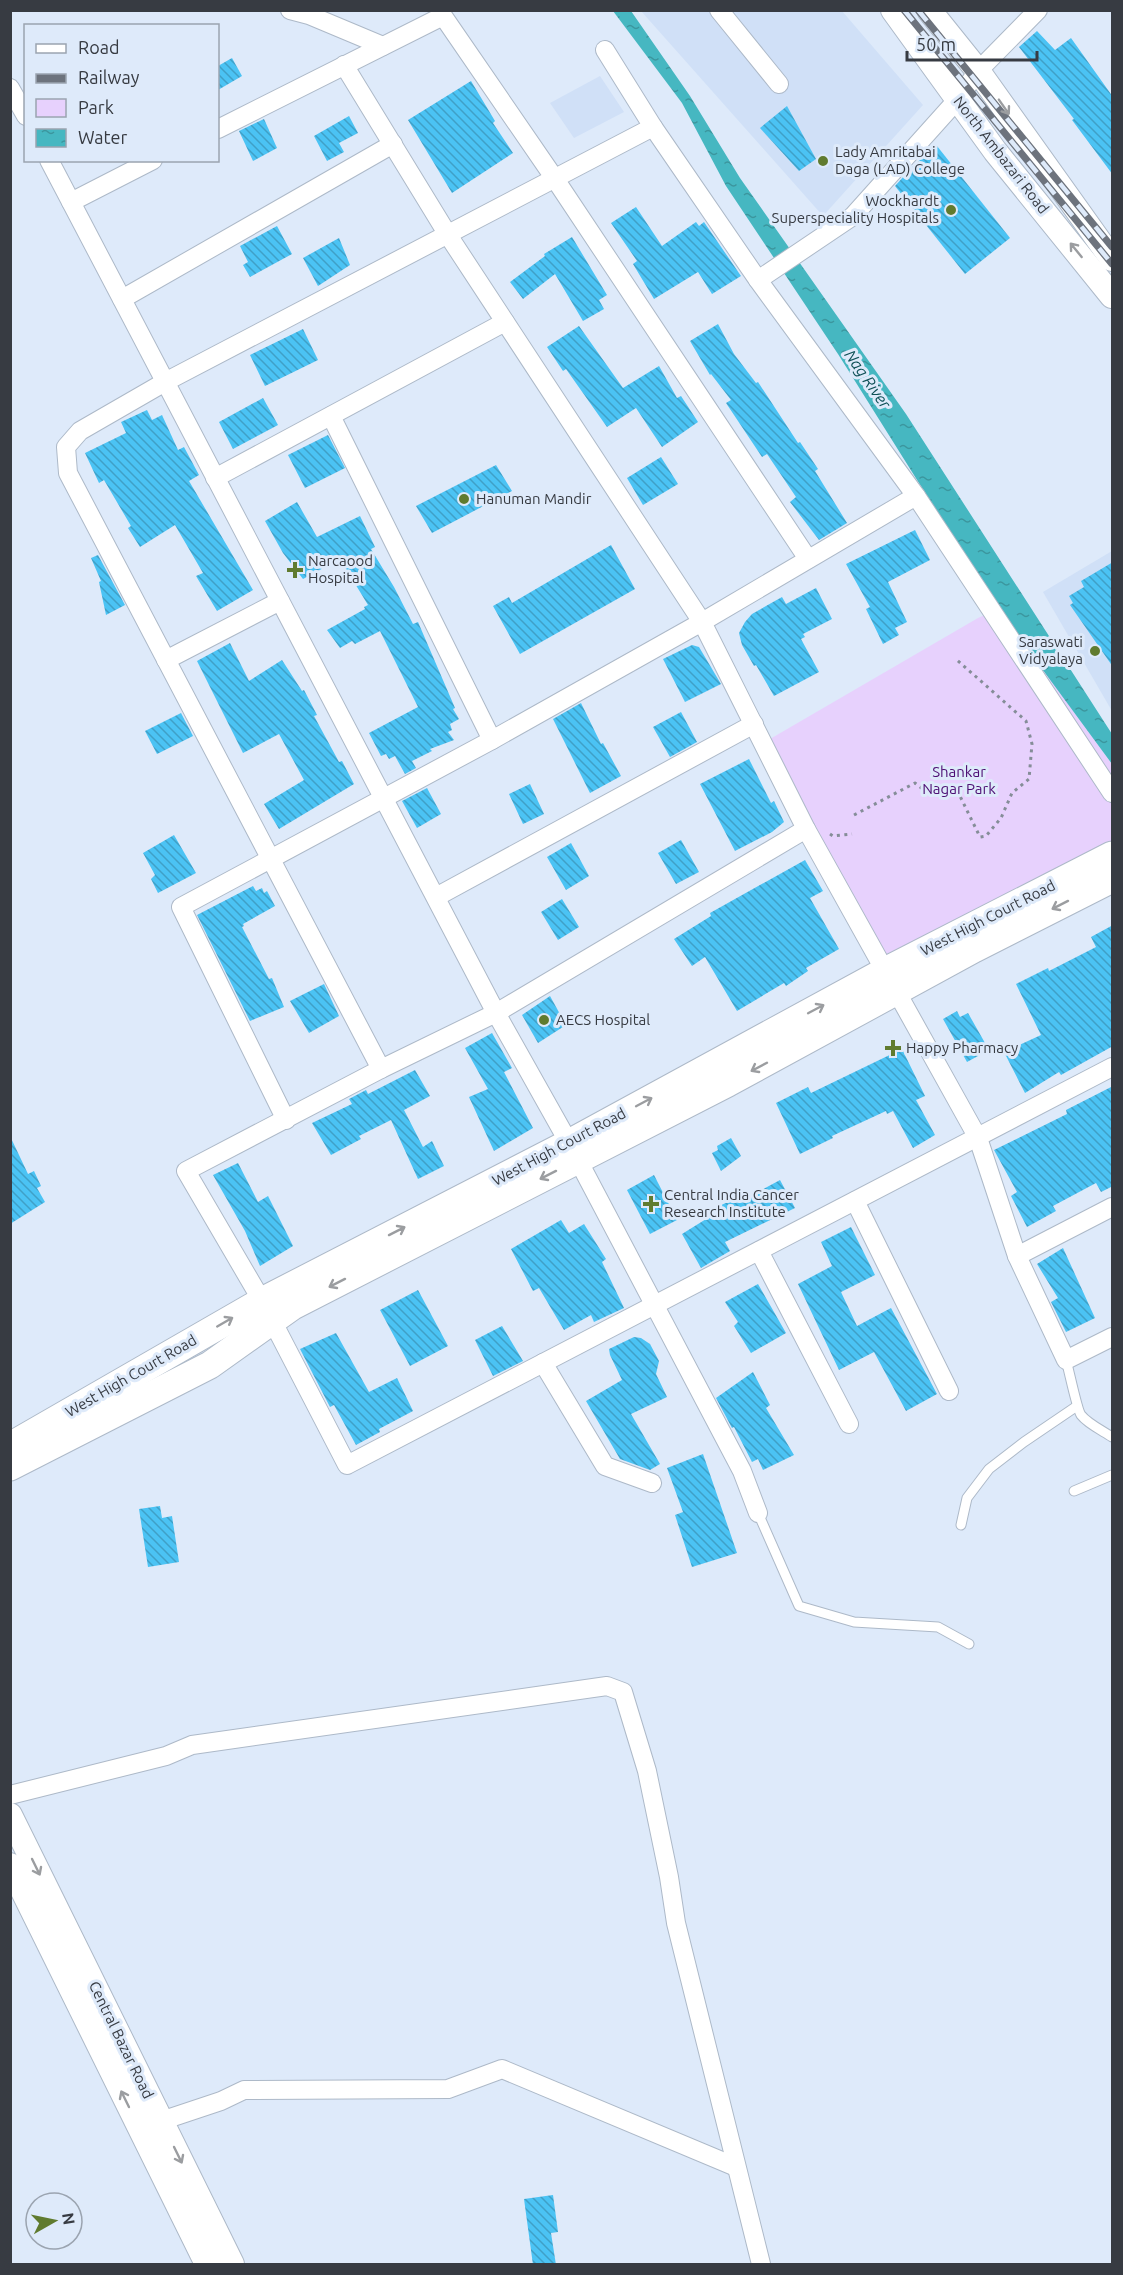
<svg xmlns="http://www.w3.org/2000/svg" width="1123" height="2275" viewBox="0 0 1123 2275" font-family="Ubuntu,sans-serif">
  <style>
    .built { fill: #d0e0f7 }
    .park { fill: #e7d1fd }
    .water { fill: url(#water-ripples) }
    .building { fill: url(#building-back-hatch) }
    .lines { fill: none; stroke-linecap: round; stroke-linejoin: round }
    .service-casing { stroke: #adb9c8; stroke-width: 11 }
    .minor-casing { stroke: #adb9c8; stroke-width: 20 }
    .secondary-casing { stroke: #adb9c8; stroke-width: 26 }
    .primary-casing { stroke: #adb9c8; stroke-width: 29 }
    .path { stroke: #858d98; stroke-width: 3; stroke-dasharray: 3 4.5; stroke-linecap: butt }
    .service { stroke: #fff; stroke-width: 9 }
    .minor { stroke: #fff; stroke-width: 18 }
    .secondary { stroke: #fff; stroke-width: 24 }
    .primary { stroke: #fff; stroke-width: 27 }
    .rail-casing { stroke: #6d737d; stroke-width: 7 }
    .rail { stroke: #deeafa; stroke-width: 4.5; stroke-dasharray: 14; stroke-linecap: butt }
    .oneway { stroke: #9b9da0 }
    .poi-dot { fill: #607b2f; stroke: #deeafa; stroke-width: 2 }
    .labels { text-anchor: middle; stroke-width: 6; stroke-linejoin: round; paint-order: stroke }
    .poi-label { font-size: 15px; fill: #373b42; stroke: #deeafa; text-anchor: start }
    .street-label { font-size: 15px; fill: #373b42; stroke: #deeafa }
    .park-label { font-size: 15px; fill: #4c0e73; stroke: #deeafa }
    .water-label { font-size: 16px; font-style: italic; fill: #0f5157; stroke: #deeafa }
  </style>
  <defs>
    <pattern id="water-ripples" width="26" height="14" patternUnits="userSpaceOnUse" patternTransform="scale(1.5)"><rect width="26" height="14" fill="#46b7c1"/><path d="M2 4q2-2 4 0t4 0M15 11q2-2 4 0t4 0" fill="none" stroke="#3b969e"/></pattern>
    <pattern id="building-back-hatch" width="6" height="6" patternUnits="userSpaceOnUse" patternTransform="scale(1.5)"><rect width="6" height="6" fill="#4bc3f4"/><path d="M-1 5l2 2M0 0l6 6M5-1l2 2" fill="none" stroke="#3fa0c7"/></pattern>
  </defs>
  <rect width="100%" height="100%" fill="#deeafa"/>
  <g class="built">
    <path d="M641,11H842L923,105L823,216Z"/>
    <path d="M600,76L624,112L574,138L550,103Z"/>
    <path d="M1112,551V711L1043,592Z"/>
  </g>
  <path class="park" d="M998,609L1112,764V851L886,966L770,739L978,618Z"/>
  <path class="water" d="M613,11H631L690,96L740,178L906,414L1112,734V764L998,609L838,354L726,186L682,103Z"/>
  <g class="building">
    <path d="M1037,31L1055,50L1071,38L1113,97V175L1072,120L1074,119L1019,47Z"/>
    <path d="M232,58L242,76L218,90V66Z"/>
    <path d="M471,81L495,121L493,123L513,153L452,193L408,120Z"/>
    <path d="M787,106L816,159L799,171L760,128Z"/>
    <path d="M349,116L358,133L339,143L344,152L327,161L314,136Z"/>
    <path d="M264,119L277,148L253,161L239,131Z"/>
    <path d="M937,146L1010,238L965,274L895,186L914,165Z"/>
    <path d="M636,207L662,246L696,222L699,226L704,222L741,276L712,294L698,272L654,299L633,264L637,261L611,223Z"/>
    <path d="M277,226L292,254L250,277L243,265L248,262L240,246Z"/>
    <path d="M572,237L607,295L599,300L604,309L583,321L555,274L523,299L510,282L545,256L544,254Z"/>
    <path d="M339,238L350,265L318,286L303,258Z"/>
    <path d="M718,324L734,354L756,383L758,382L798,443L800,442L818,469L815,471L847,523L819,540L790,502L796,497L767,454L762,457L726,403L731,400L711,374L710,375L690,341Z"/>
    <path d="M579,326L623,388L659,366L677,398L681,396L698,422L662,447L636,408L607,427L566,369L563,371L547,347Z"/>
    <path d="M303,329L318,360L265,386L250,355Z"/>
    <path d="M263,398L278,425L233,449L219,422Z"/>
    <path d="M147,410L152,420L162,415L178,450L184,447L199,475L189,481L253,590L217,611L196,576L203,573L175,525L140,547L128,528L131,526L104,480L99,483L85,453L126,433L121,422Z"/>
    <path d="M328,435L345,468L305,488L288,455Z"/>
    <path d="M661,457L678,484L643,505L627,478Z"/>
    <path d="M496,465L512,491L432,533L416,506Z"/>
    <path d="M297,502L317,537L360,516L375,547L371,549L394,587L413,624L418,622L455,708L453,709L459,719L450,724L452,730L448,732L454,740L430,749L432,751L412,761L416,768L405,774L395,756L389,759L386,754L381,756L369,733L418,707L380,631L355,644L352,641L340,648L327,630L365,609L364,607L368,605L340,559L303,579L283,553L265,521Z"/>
    <path d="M915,530L930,560L888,582L907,622L895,628L899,635L883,644L866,609L870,607L846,564Z"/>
    <path d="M611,545L635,589L520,654L493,606L509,597L512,603Z"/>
    <path d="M98,555L125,605L106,615L99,582L101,581L91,558Z"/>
    <path d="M1113,562V667L1070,605L1073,603L1069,596L1084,587L1081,581Z"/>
    <path d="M816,588L832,619L803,634L805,637L801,639L819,672L774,696L756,665L754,666L742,645L739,633L745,622L752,614L782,597L786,604Z"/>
    <path d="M230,643L249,681L282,660L302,691L304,690L317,715L314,716L339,762L342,761L354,784L279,829L264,804L304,780L279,734L243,753L197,661Z"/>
    <path d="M692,645L699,647L721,684L685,702L663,659Z"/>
    <path d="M581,703L601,744L603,743L621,776L590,793L553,719Z"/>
    <path d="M681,712L697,742L670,757L653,727Z"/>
    <path d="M181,713L193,736L157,754L145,731Z"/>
    <path d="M749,759L771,803L774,801L784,822L772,832L735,851L700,784Z"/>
    <path d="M530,784L544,814L523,824L509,794Z"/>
    <path d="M427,788L441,814L417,828L402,801Z"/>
    <path d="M174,835L196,873L158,893L151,879L155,875L143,853Z"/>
    <path d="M681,840L699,872L676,884L658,853Z"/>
    <path d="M571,843L589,876L566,890L547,857Z"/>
    <path d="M805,860L823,891L810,898L839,949L806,968L808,971L786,986L784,983L737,1011L705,957L692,966L674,939L711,916L710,913Z"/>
    <path d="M253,886L256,891L262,888L264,893L267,891L275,906L243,924L244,926L242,927L269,979L272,978L284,1007L250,1021L197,915Z"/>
    <path d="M562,899L579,927L558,940L541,912Z"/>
    <path d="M1113,925V1046L1061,1075L1059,1072L1025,1093L1004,1052L1041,1035L1016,984L1048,968L1049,971L1096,947L1091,937Z"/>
    <path d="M324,984L339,1016L309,1033L290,1001Z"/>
    <path d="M550,996L566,1025L538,1043L522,1015Z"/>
    <path d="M957,1011L960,1017L968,1013L989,1050L967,1062L943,1019Z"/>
    <path d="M492,1033L512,1068L504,1072L533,1128L494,1151L469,1097L488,1089L465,1048Z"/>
    <path d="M902,1049L925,1096L916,1100L935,1135L913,1148L893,1111L887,1114L886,1111L832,1136L833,1138L800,1154L776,1103L808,1087L811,1093Z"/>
    <path d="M415,1070L430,1096L404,1110L423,1147L432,1141L444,1166L418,1179L391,1120L359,1136L361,1139L331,1155L312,1123L352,1104L349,1099L366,1090L368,1094Z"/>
    <path d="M1113,1086V1186L1101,1192L1096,1183L1053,1206L1056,1211L1027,1227L1011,1196L1017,1192L994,1150L1067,1114L1066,1110Z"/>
    <path d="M10,1136L28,1174L34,1171L41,1186L37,1188L45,1202L10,1224Z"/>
    <path d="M731,1138L741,1156L721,1171L712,1153L718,1150L717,1146Z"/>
    <path d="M238,1163L258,1202L268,1196L293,1246L260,1266L245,1231L213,1175Z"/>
    <path d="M654,1175L677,1220L650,1234L627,1190Z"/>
    <path d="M780,1180L795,1208L725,1242L730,1251L701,1268L682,1234L719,1211L717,1207L745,1194L747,1198Z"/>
    <path d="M561,1220L569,1233L584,1224L606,1259L602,1262L624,1308L594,1322L591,1315L564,1330L539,1288L533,1291L511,1249Z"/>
    <path d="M851,1227L875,1275L841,1292L857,1326L891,1308L937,1394L906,1411L874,1352L839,1370L798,1284L832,1266L821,1242Z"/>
    <path d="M1063,1248L1095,1318L1066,1332L1051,1302L1058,1298L1037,1264Z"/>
    <path d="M758,1284L786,1333L751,1353L734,1326L738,1322L725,1302Z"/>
    <path d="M418,1290L448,1346L410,1366L380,1310Z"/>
    <path d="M502,1326L523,1361L493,1376L475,1340Z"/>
    <path d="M336,1333L369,1392L397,1378L413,1411L379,1429L380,1432L356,1445L334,1405L330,1407L300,1349Z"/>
    <path d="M634,1337L641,1338L650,1344L659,1361L656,1374L667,1397L631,1414L660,1464L650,1470L620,1459L586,1401L622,1380L610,1355L609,1349Z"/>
    <path d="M753,1372L770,1405L766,1408L794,1455L763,1470L758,1459L752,1462L734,1427L732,1428L716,1398Z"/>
    <path d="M703,1454L737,1553L692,1567L675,1515L683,1512L667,1468Z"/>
    <path d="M160,1506L162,1518L172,1516L179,1562L148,1567L139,1509Z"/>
    <path d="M553,2195L558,2232L551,2233L556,2265H533L524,2199Z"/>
  </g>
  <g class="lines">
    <g class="service-casing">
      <g id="service">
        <path d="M1066,1360C1069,1370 1077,1410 1081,1415C1088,1424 1103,1431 1112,1437"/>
        <path d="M1074,1491L1112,1475"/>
        <path d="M758,1513L799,1606L854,1622L938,1627L969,1644"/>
        <path d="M961,1525L967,1498L989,1469L1024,1442L1077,1406"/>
      </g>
    </g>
    <g class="minor-casing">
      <g id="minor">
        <path d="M290,10L309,15L383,46"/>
        <path d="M719,10L779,84"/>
        <path d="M605,50L653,127L758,280L916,496L1112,793"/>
        <path d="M344,65L448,235L702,622L806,829L978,1138L1017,1256L1066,1360L1112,1337"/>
        <path d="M10,88L26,116"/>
        <path d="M218,129L443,16L555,179L808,559"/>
        <path d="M49,160L496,1013L569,1143L742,1471L758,1513"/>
        <path d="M71,202L153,160"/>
        <path d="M758,280L853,216L957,100L978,71L1038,10"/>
        <path d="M122,299L393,144"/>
        <path d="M331,416L492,740"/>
        <path d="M215,478L505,322"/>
        <path d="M166,660L280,601"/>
        <path d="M806,829L496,1013L381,1069L186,1171L262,1301L347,1465L1112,1067"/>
        <path d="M436,897L754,724"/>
        <path d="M381,1069L68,473L66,447L80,431L165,382L653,127"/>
        <path d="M286,1120L181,907L492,740L702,622L916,496"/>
        <path d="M855,1201L949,1391"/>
        <path d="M759,1251L849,1424"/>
        <path d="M1017,1256L1112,1207"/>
        <path d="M543,1363L605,1466L652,1483"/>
        <path d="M10,1795L166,1756L192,1745L607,1686L623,1692L647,1771L669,1877L676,1923L761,2264"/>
        <path d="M161,2121L221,2101L244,2090L448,2089L502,2069L736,2167"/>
      </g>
    </g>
    <g class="secondary-casing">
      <g id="secondary">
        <path d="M893,10L995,151L1112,296"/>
        <path d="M929,10L978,71L1112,259"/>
        <path d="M10,1815L232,2264"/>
        <path d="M10,1865L207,2264"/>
      </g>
    </g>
    <g class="primary-casing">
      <g id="primary">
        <path d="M10,1446L262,1301L569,1143L885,971L1112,855"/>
        <path d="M10,1467L210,1365L293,1306L728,1083L974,949L1112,879"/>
      </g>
    </g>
    <g class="path">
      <path d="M854,815L915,783L924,790L958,792L980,837L986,836L1001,818L1012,793L1029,779L1032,744L1026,721L957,660"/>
      <path d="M830,834L833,836L852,834"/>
    </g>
    <use href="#service" class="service"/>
    <use href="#minor" class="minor"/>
    <use href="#secondary" class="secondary"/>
    <use href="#primary" class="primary"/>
    <g class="rail-casing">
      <g id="rail">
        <path d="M904,10L1112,264"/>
        <path d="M918,10L1112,247"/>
      </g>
    </g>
    <use href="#rail" class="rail"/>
  </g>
  <defs><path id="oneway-shaft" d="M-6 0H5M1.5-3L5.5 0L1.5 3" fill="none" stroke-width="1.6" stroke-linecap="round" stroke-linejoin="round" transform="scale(1.5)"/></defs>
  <g class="oneway">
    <use href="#oneway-shaft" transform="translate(1004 107) rotate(55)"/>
    <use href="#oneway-shaft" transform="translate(1076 250) rotate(-129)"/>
    <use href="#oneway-shaft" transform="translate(1060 905) rotate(153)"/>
    <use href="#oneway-shaft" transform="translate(816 1009) rotate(-28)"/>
    <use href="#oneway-shaft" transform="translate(759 1067) rotate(152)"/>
    <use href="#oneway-shaft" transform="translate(644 1102) rotate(-28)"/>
    <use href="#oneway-shaft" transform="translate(548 1175) rotate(153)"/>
    <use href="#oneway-shaft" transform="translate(397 1231) rotate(-27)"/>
    <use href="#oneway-shaft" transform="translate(337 1283) rotate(153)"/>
    <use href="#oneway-shaft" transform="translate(225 1322) rotate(-30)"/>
    <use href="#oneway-shaft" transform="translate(36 1867) rotate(64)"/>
    <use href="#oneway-shaft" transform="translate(125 2099) rotate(-116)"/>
    <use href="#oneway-shaft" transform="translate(178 2155) rotate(64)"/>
  </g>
  <g class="poi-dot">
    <circle cx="823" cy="161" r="6"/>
    <circle cx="951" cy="210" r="6"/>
    <circle cx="464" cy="499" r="6"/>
    <path d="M292 561h6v6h6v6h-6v6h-6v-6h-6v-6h6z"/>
    <circle cx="1095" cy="651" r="6"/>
    <circle cx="544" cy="1020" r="6"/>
    <path d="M890 1039h6v6h6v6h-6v6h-6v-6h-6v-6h6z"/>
    <path d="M648 1195h6v6h6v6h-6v6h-6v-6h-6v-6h6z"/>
  </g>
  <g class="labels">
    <g class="poi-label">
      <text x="835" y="157">Lady Amritabai<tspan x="835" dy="17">Daga (LAD) College</tspan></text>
      <text x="939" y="206" text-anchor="end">Wockhardt<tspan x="939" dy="17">Superspeciality Hospitals</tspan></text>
      <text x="476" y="504">Hanuman Mandir</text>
      <text x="308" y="566">Narcaood<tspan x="308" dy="17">Hospital</tspan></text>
      <text x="1083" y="647" text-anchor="end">Saraswati<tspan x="1083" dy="17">Vidyalaya</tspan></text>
      <text x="556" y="1025">AECS Hospital</text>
      <text x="906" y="1053">Happy Pharmacy</text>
      <text x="664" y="1200">Central India Cancer<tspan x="664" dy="17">Research Institute</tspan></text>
    </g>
    <g class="street-label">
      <text transform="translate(1001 155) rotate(52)" y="5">North Ambazari Road</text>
      <text transform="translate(988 918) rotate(-27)" y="5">West High Court Road</text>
      <text transform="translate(559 1147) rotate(-28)" y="5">West High Court Road</text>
      <text transform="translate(131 1376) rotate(-30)" y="5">West High Court Road</text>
      <text transform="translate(121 2040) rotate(64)" y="5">Central Bazar Road</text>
    </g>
    <g class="park-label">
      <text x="959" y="777">Shankar<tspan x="959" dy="17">Nagar Park</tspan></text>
    </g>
    <g class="water-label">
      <text transform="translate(868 379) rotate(55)" y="6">Nag River</text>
    </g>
  </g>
  <rect width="1123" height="2275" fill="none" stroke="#373b42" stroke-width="24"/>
  <rect x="24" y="24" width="195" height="138" fill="#deeafa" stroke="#9ba4b0" stroke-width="1.5"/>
  <rect x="36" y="44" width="30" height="9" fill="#ffffff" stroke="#9ba4b0" stroke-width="1.5"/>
  <text x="78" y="54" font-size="18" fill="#373b42">Road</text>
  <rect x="36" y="74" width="30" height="9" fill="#6d737d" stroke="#9ba4b0" stroke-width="1.5"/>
  <text x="78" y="84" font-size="18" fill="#373b42">Railway</text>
  <rect x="36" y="99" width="30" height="18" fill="#e7d1fd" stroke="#9ba4b0" stroke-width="1.5"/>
  <text x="78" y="114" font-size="18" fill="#373b42">Park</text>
  <rect x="36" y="129" width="30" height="18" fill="url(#water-ripples)" stroke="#9ba4b0" stroke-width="1.5"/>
  <text x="78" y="144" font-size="18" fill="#373b42">Water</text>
  <g transform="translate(54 2221) rotate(81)"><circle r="28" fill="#deeafa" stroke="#9ba4b0" stroke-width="1.5"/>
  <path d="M0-4.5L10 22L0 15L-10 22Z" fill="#607b2f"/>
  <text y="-9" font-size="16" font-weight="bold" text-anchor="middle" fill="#373b42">N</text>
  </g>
  <path d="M907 51v9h130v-9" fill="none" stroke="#373b42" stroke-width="3"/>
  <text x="916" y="51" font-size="18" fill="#373b42" stroke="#deeafa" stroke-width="4.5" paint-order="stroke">50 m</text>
</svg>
